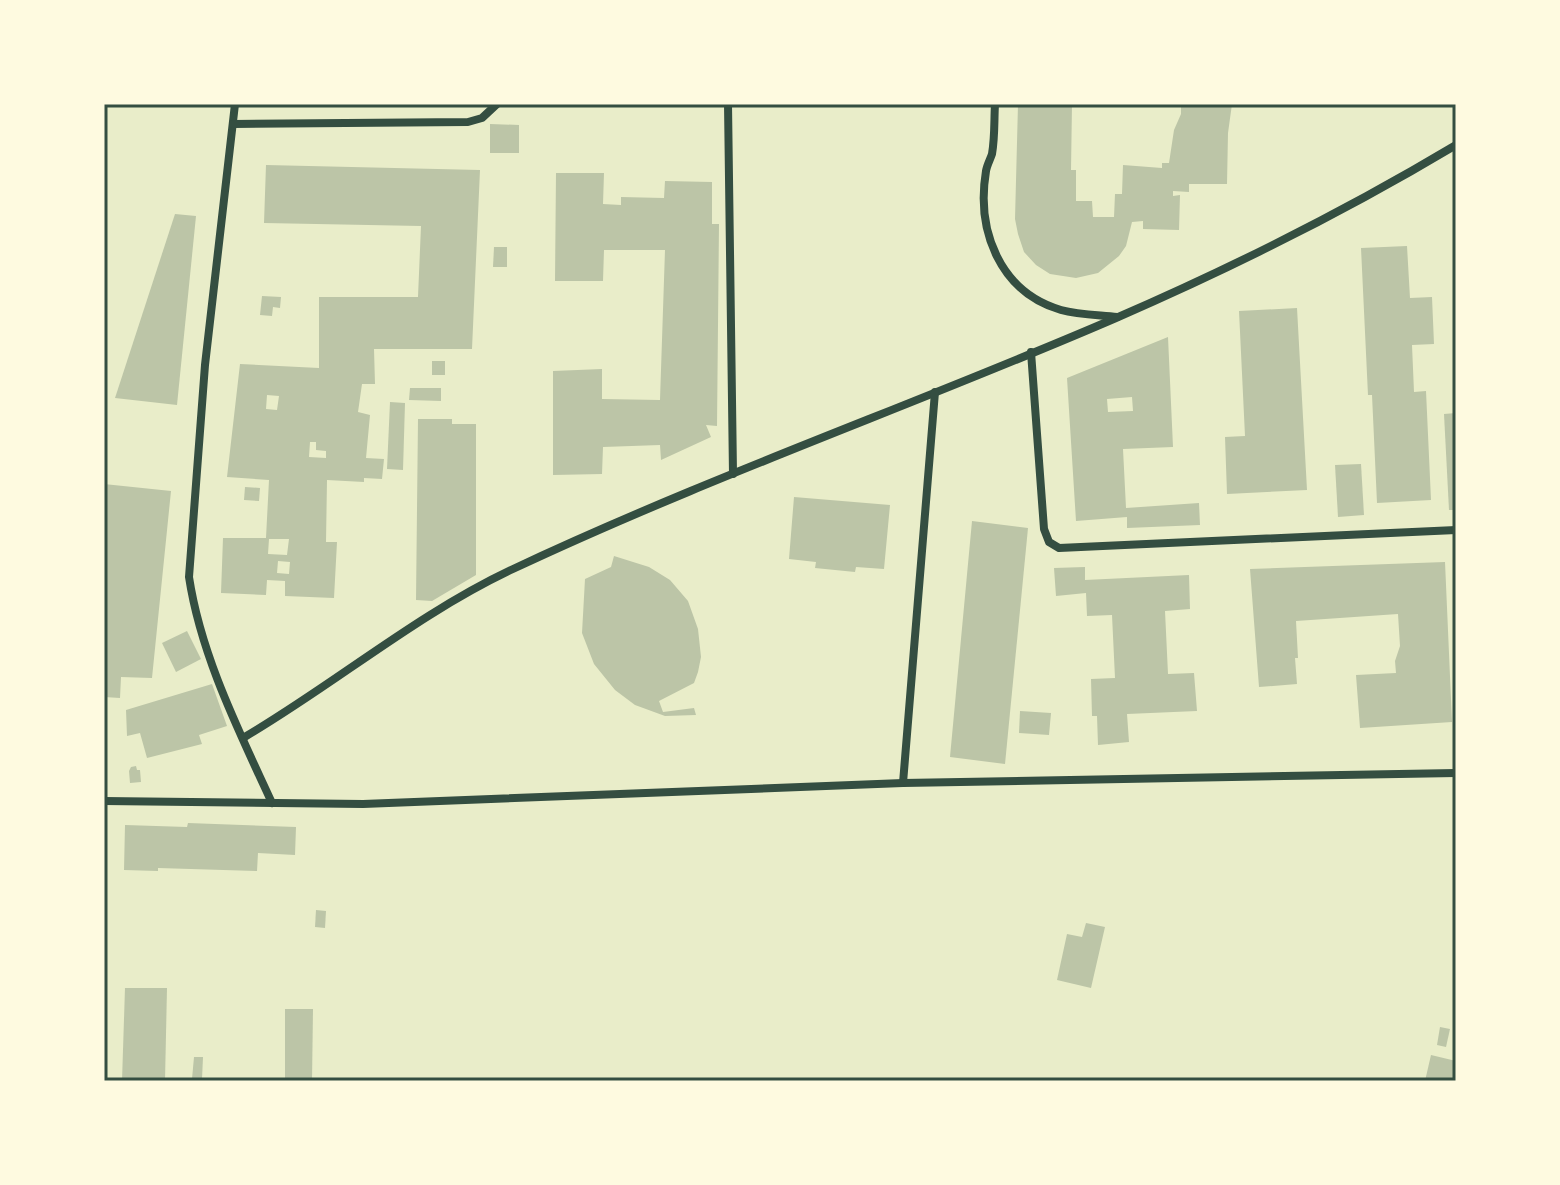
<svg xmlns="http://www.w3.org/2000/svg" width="1560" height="1185" viewBox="0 0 1560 1185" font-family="Signika,sans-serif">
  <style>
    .building { fill: #bcc5a7; fill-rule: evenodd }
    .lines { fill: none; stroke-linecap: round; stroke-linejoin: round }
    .minor { stroke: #344e41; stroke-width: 8 }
    .neatline { fill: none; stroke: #344e41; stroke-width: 3 }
  </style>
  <rect width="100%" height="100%" fill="#e9edc9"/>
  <g class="building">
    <path d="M1018,104H1072L1071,170H1076V201H1092L1093,217H1114L1115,194H1122L1123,165L1162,168V163H1169L1174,130L1181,114V104H1232L1228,133L1227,184H1189V192L1173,191V196L1180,195L1179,230L1143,229V221L1132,222L1126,246L1119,256L1098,273L1076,278L1050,274L1036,265L1024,252L1018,234L1015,219Z"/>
    <path d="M490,124L519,125V153H490Z"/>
    <path d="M266,165L480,170L472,349H374L375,384H362L358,412L370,415L366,458L384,459L382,479L364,478V482L327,480L326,542H337L334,598L285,596V581L267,580L266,595L221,593L223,538H266L269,480L227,477L240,364L319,368V297H418L421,226L264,223ZM267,395L279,396L277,410L266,409ZM310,442H316V450L326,451V458L309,457ZM269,539H289L287,555L268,554ZM278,561L290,562L289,574L277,573Z"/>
    <path d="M556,173H604L603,204L621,205V197L664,198L665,181L712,182V224H719L717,426L706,425L711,437L661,460L660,445L603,447L602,474L553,475V371L602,369V399L660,400L665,250H604L603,281H555Z"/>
    <path d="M175,214L196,216L177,405L115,398Z"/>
    <path d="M1407,246L1410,298L1432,297L1434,344L1412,345L1414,392L1426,391L1431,500L1377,503L1372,395H1368L1361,248Z"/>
    <path d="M494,247H507V267H493Z"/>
    <path d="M262,296L281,297L280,308L273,307L272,316L260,315Z"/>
    <path d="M1297,308L1307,490L1227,494L1225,437L1245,436L1239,311Z"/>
    <path d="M1168,337L1173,447L1123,449L1126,508L1199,503L1200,525L1127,528V517L1076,521L1067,378ZM1132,397L1133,411L1108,412L1107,399Z"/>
    <rect x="432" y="361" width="13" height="14"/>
    <path d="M410,388H441V401L409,400Z"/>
    <path d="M390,402L405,403L403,470L387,469Z"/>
    <path d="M1456,413V510H1449L1444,414Z"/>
    <path d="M418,419H452V424H476V575L432,601L416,600Z"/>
    <path d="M1361,464L1364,515L1338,517L1335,465Z"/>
    <path d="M104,484L171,491L152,678L121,677L120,698L104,697Z"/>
    <path d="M245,487L260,488L259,501L244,500Z"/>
    <path d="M794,497L890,505L884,569L856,567L855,572L815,568L816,562L789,559Z"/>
    <path d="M972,521L1028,528L1005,764L950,757Z"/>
    <path d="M614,556L649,567L670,580L688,601L698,629L701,657L698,672L694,683L659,701L663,712L694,708L696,715L665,716L635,705L615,690L594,664L582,633L585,579L611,567Z"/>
    <path d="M1445,562L1452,722L1360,728L1356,675L1396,673L1395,661L1400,646L1398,614L1296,621L1298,658H1295L1297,684L1259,687L1250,569Z"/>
    <path d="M1085,567V580L1189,575L1190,609L1165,611L1168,674L1194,673L1197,711L1127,714L1129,742L1098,745L1097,716H1092L1091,679L1115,678L1112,615L1087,616L1086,593L1056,596L1054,568Z"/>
    <path d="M187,631L201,659L176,672L162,643Z"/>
    <path d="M212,684L227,726L199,735L202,744L147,758L140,733L127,736L126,710Z"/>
    <path d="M1020,711L1051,713L1049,735L1019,733Z"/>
    <path d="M136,766L137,770H140L141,782L130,783L129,771L131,767Z"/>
    <path d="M188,823L296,827L295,855L258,853L257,871L158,868V871L124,870L125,825L187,827Z"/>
    <path d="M316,910L326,911L325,928L315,927Z"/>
    <path d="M1086,923L1105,927L1091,988L1057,980L1067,934L1082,937Z"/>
    <path d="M125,988H167L165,1081H122Z"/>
    <path d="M285,1009H313L312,1081H285Z"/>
    <path d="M1440,1027L1450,1029L1446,1047L1437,1045Z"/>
    <path d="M1431,1055L1456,1061V1081H1425Z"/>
    <path d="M194,1057H203L202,1079H192Z"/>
  </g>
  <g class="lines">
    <g class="minor">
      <path d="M235,104L205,365L189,577C201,656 239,731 272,803"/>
      <path d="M728,104L733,474"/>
      <path d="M995,104C994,120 995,137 992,154C990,160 987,165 986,171C976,231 1000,292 1061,310C1079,315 1099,315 1117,317"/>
      <path d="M233,124L468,122L482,118L497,104"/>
      <path d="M1031,352L1044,529L1049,542L1059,548L1456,530"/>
      <path d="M243,738C335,684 417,614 513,569C711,476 917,404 1116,318C1231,268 1349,209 1456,145"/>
      <path d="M903,783L935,392"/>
      <path d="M104,801L363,804L903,783L1456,773"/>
    </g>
  </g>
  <rect width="1560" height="1185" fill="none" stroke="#fefae0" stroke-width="212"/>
  <rect x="106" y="106" width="1348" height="973" class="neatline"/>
</svg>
